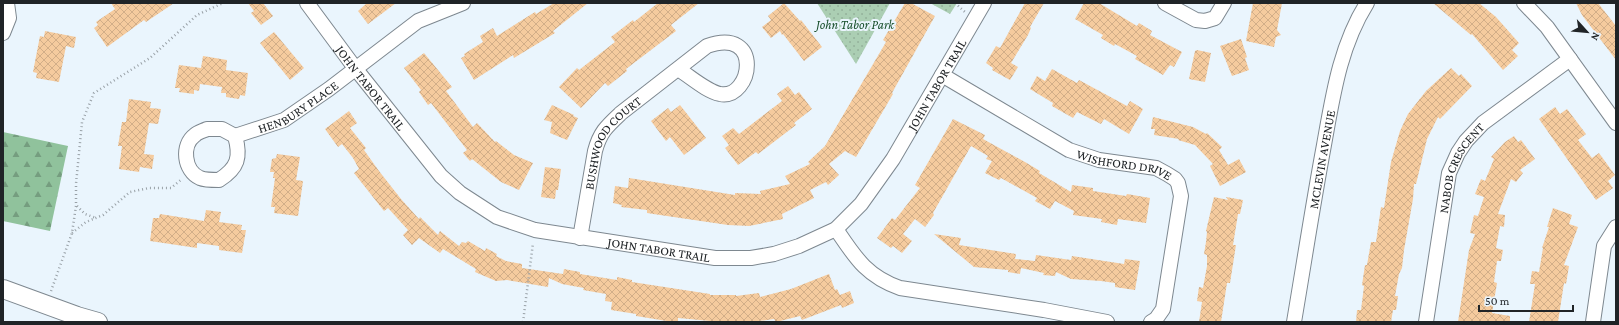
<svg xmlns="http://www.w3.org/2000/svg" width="1619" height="325" viewBox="0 0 1619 325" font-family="'Crimson Pro',serif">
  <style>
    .forest { fill: url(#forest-firs) }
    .park { fill: url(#park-dots) }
    .building { fill: url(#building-cross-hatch) }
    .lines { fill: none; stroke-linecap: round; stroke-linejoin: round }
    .minor-casing { stroke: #7e8890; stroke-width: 16 }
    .major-casing { stroke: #7e8890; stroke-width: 20 }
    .path { stroke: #99a1a7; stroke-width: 2.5; stroke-dasharray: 1 3; stroke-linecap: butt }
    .minor { stroke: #fff; stroke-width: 14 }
    .major { stroke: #fff; stroke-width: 18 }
    .labels { text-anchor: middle; stroke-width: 4; stroke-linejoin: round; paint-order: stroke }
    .park-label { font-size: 13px; font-style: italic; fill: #184f2b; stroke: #eaf5fd }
    .street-label { font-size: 13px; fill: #202427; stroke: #eaf5fd }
  </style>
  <defs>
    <pattern id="forest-firs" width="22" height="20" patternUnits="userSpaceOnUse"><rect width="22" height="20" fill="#90c29c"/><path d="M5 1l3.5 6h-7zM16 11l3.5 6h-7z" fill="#759d7f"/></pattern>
    <pattern id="park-dots" width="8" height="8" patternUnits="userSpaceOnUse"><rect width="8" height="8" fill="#abceb3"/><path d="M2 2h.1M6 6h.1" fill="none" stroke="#93b19a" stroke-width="1.8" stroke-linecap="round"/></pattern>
    <pattern id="building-cross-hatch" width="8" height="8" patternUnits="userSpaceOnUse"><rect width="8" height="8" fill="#f5cb9e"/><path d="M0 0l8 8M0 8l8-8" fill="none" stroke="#d2ae88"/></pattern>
  </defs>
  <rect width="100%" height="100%" fill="#eaf5fd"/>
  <path class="forest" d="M3,132L68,146L50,231L3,221Z"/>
  <g class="park">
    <path d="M817,3H890L856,64Z"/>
    <path d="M930,3H957L950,14Z"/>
  </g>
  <g class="building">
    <path d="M111,3H174L146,22L144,20L107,47L94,28L98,25L96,22L115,9Z"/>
    <path d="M248,3H263L273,16L261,25L251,13L254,11Z"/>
    <path d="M367,3H396L368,24L358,11Z"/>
    <path d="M554,3H588L553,31L555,33L514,58L513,55L474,80L461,58L465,56L464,54L483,42L480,36L493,28L497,36L535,12L536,14Z"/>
    <path d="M658,3H699L671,25L676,31L626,69L627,71L608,86L605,83L581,108L559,87L577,68L579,70L615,42L611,37L633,20L634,22Z"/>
    <path d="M784,3L800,21L801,20L822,47L804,61L783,34L782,35L780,31L771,38L762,27L771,20L768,16Z"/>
    <path d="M905,3H911L935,16L892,93L893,94L856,157L845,151L829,164L839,175L828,185L826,182L810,190L814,198L782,214L783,219L749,226L728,225L660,215L647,213V210L621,207L622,205L613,203L615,186L628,188L629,178L735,195V193L761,194L760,191L790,184L785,176L810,164L808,162L825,146L886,42L883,40Z"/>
    <path d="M1025,3H1044L1030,27L1031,28L1028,35L1011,63L1018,67L1010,80L992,70L993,68L986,63L996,46L1000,48Z"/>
    <path d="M1084,3H1099L1137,26L1139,23L1152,31L1150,35L1182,52L1174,67L1170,65L1163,75L1135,59L1137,56L1115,44L1114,46L1101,38L1103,35L1075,19Z"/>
    <path d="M1253,3H1282L1277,30L1281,35L1276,37L1274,47L1246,41Z"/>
    <path d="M1433,3H1479L1496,17L1519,43L1512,50L1518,56L1503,70L1472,34L1471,35Z"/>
    <path d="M1576,3H1598L1616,26V60L1582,15Z"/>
    <path d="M45,31L76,37L74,48L66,46L59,82L36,78L37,73L33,72L40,36L44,37Z"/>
    <path d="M274,32L304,68L290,80L260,43Z"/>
    <path d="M1241,39L1247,57L1245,58L1249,70L1232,76L1220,46Z"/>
    <path d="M1197,50L1211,53L1205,82L1189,79L1195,51Z"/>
    <path d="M424,53L452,87L446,91L473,127L477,123L495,142L496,141L514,155L533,163L519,190L501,182L472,159L470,161L463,153L467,150L431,103L428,105L419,92L421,90L404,68Z"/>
    <path d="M203,56L227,60L226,70L248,73L245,96L240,95L239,99L226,97V93H221L222,87L200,84L199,91L194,90V94L179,92L180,88H175L179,65L201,68Z"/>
    <path d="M1451,68L1459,76L1461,74L1472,86L1440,119L1438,117L1427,139L1416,184H1414L1413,199L1404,250L1402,268L1399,274L1395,296H1398L1396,310H1393L1391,322H1356L1357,310H1361L1364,286L1362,285L1365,265H1367L1371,242H1376L1381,207L1384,208L1391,162L1400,131L1408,114L1426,91Z"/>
    <path d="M1052,69L1077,83L1079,80L1127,106L1130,101L1143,109L1129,134L1104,119L1101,124L1077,112L1073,118L1052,106L1053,103L1030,89L1037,76L1045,81Z"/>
    <path d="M788,86L795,95L799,92L812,109L794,123L796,125L758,154L756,152L738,165L725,148L729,145L722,136L733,128L739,134L782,101L777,94Z"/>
    <path d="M129,99L151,102L150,108L161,109L158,124L149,123L144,154L154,155L152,169L140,167L139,172L119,169L122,146H118L122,122H126Z"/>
    <path d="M552,105L574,115L573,116L578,118L567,140L550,133L552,122L544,120Z"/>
    <path d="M680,105L706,138L684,155L670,137L666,141L651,121L668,108L671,112Z"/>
    <path d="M1555,107L1560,114L1567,109L1586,134L1578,140L1592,158L1599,153L1615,175L1608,181L1613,188L1596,200L1539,119Z"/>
    <path d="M349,111L357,123L350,128L366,148L364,150L379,171L401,199L419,219L420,217L438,235L440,231L459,246L462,242L466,243L468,241L485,251L486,248L497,254L496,256L506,261L522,264V268L563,274L564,269L580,272V274L617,280V277L632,280V282L710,294V295H736V296L759,293L760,297L791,289L829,274L835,290L837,289L840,295L850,291L854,303L842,308L841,305L802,320L800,316L776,322L774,319L752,322H721L678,318V322H673L636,316V314L611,310L612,302L605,301L606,294L583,290L584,288L562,284L549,278L548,287L507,280L496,281L475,272L476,269L443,249L440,253L419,238L412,245L403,235L408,230L388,208L384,211L354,173L359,169L353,158L342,144L338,147L325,129Z"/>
    <path d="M1153,117L1193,127L1206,134L1207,133L1222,147L1219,150L1228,165L1239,159L1246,172L1220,186L1210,166L1213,164L1195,145L1178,140L1179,139L1154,135L1155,129H1151Z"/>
    <path d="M953,119L985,135L983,139L1025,162L1040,171L1039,173L1071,192L1072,185L1093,188V191L1126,196L1127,194L1150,198L1146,223L1118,219L1117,225L1101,222L1102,219L1073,215L1074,211L1055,201L1050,209L1035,201L1037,198L1001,178L999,180L985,173L992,161L986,159L988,156L971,146L933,213L934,215L925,227L915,219L903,234L912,241L902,253L893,246L891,248L877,238L892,218L895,220L920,188L915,185Z"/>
    <path d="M1514,136L1518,142L1521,140L1535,159L1520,170L1523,173L1516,182L1511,179L1498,214L1505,215L1504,227L1500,226L1496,248L1503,250L1501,261H1497L1494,282L1497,283L1492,313L1510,316V322H1458L1469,250L1475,234L1470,233L1474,215L1478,216L1484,197L1475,194L1481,179L1485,181L1494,159L1491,157L1505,142Z"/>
    <path d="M277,154L300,157L296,180L303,181L298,216L274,213L275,207H271L275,178H273L274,172H270L272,159L276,158Z"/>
    <path d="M545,167L561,169L558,190H556L555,199L541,197Z"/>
    <path d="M1214,197L1228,200L1226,197L1243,200L1240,214H1238L1233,245H1236L1230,283H1227L1221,322H1199L1202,302L1197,301L1199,287L1203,288L1207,266V255L1204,254L1206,242L1207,232L1206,231Z"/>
    <path d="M1553,208L1572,215L1569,224L1578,227L1564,265L1569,266L1566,284L1564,283L1558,322H1529L1535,284H1530L1532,271L1539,272L1543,248H1542L1549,227H1547Z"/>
    <path d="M206,210L221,212L219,222L242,225L241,230H246L242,253L219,250V246L197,243V248L150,241L153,218H159L160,214L204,221Z"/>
    <path d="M934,234L961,238L959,245L1016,254L1015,259L1035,261L1036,255L1071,260L1072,256L1124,264L1125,259L1140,261L1135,290L1115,287V283L1101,281L1071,279L1056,272L1055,276L1043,275L1044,273L1021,268L1020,274L1008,272V270L974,267Z"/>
  </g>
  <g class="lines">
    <g class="minor-casing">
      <g id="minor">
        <path id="s1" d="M307,3L355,68L441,176L460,193L497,217L535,230L715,258H751L774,254L799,246L836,229L861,204L893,159L984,3"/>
        <path d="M1165,3L1196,20L1205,21L1215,18L1224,3"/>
        <path d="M1524,3L1547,27L1616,123"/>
        <path d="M3,33L9,18L7,3"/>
        <path id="s2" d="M942,75L1069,150L1099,160L1156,168L1167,174L1175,179L1178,183L1181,196L1163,309L1156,319L1151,322"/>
        <path d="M207,129H222L235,136C241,157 238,168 219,180C214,180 205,180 200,178C184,171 181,145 195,135C198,132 203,131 207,129Z"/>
        <path id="s3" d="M235,136L284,120L329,89L418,21L463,3"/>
        <path d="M836,229C855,257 866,276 900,288L1044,310L1107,322"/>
        <path id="s4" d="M580,238L595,151C600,132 607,126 621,113L707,46C764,26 752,100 720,94C706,91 691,77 678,69"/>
        <path id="s5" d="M1294,322C1304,263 1313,204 1324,145C1333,95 1340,46 1367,3"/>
        <path id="s6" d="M1426,322L1449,173L1458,153L1466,141L1483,123L1570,59"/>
        <path d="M1593,322L1604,246L1616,227"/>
      </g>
    </g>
    <g class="major-casing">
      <path id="major" d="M3,289L77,316L98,322"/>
    </g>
    <g class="path">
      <path d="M733,3V6"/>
      <path d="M955,3L965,12"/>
      <path d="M77,206L85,214L96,218"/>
      <path d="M72,233L86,222L103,215L130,192L149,188H171L182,179"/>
      <path d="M51,291L72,233L76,206V184L82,122L94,93L150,58L197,15L223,3"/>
      <path d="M523,322L533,243"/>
    </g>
    <use href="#minor" class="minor"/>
    <use href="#major" class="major"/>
  </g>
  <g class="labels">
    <g class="park-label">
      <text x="855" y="29">John Tabor Park</text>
    </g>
    <g class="street-label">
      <text dy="5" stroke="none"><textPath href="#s1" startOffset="814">JOHN TABOR TRAIL</textPath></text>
      <text dy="5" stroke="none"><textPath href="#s1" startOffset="106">JOHN TABOR TRAIL</textPath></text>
      <text dy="5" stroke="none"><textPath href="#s3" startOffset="70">HENBURY PLACE</textPath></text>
      <text dy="5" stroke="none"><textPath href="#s4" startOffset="104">BUSHWOOD COURT</textPath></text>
      <text dy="5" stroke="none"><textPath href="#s5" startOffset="165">MCLEVIN AVENUE</textPath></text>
      <text dy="5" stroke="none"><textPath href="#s2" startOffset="205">WISHFORD DRIVE</textPath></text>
      <text dy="5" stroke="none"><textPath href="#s6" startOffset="160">NABOB CRESCENT</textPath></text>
      <text dy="5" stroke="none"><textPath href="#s1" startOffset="454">JOHN TABOR TRAIL</textPath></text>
    </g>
  </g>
  <rect width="1619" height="325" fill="none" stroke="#202427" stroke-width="8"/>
  <g transform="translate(1587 32) rotate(117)" stroke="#eaf5fd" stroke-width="3" paint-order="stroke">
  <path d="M0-3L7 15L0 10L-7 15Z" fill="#202427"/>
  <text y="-6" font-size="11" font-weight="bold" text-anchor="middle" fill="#202427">N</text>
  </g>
  <path d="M1479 305v6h94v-6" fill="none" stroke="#202427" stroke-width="2"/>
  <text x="1485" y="305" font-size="12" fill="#202427" stroke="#eaf5fd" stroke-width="3" paint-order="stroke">50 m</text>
</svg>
